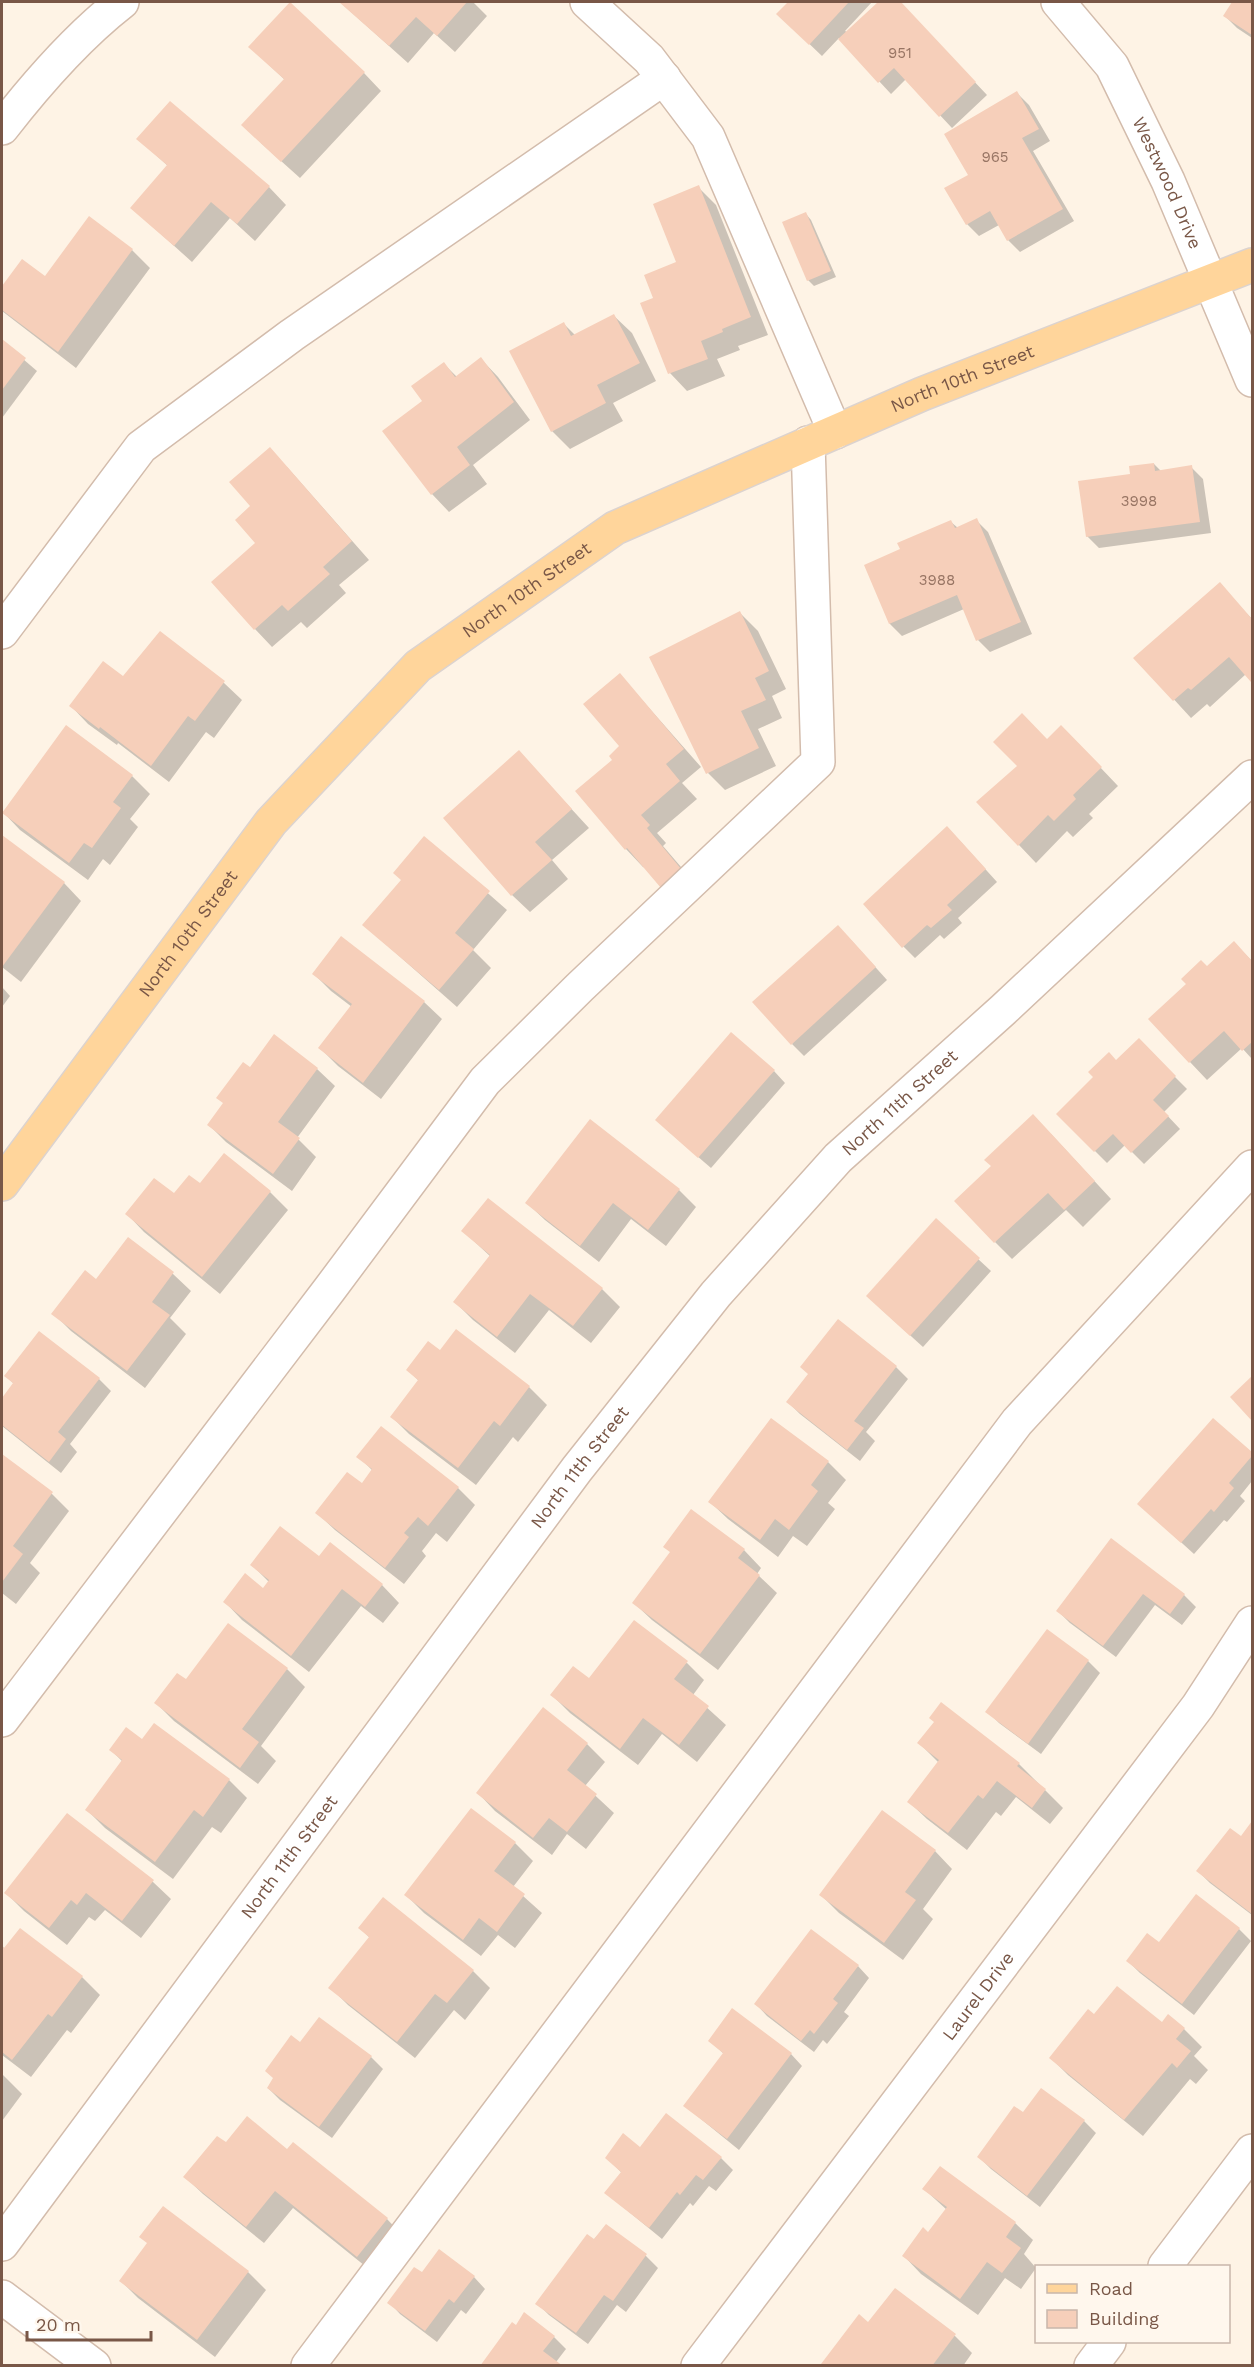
<svg xmlns="http://www.w3.org/2000/svg" width="1254" height="2367" viewBox="0 0 1254 2367" font-family="'Work Sans',sans-serif">
  <style>
    .shadow { fill: #0003 }
    .building { fill: #f6cfba }
    .lines { fill: none; stroke-linecap: round; stroke-linejoin: round }
    .minor-casing { stroke: #d3bcac; stroke-width: 36 }
    .major-casing { stroke: #dcd3cf; stroke-width: 36 }
    .minor { stroke: #fff; stroke-width: 33 }
    .major { stroke: #ffd59b; stroke-width: 33 }
    .labels { text-anchor: middle; stroke-width: 6; stroke-linejoin: round; paint-order: stroke }
    .number-label { font-size: 15px; fill: #987564 }
    .street-label { font-size: 18px; fill: #795747; stroke: #fff7ed }
  </style>
  <rect width="100%" height="100%" fill="#fef3e5"/>
  <g class="shadow">
    <path d="M340,2H473L487,16L455,52L434,33L408,63Z"/>
    <path d="M790,2H872L845,31L847,32L880,2H899L987,95L952,128L906,79L891,94L839,38L822,56L778,14Z"/>
    <path d="M1234,2H1252V38L1237,28L1225,16Z"/>
    <path d="M268,64L364,73L381,91L300,178L261,143L285,80Z"/>
    <path d="M1017,93L1029,105L1050,141L1033,151L1074,221L1020,252L1008,240L999,225L979,236L967,224L970,175Z"/>
    <path d="M138,139L269,187L286,205L255,241L230,218L192,262L132,208L168,166Z"/>
    <path d="M698,187L716,205L768,335L738,346L740,350L717,359L725,376L687,391L670,373L678,263Z"/>
    <path d="M806,214L811,220L836,277L814,286L808,280Z"/>
    <path d="M132,250L150,268L76,368L2,311V289L22,261L45,278Z"/>
    <path d="M614,316L632,333L656,381L613,403L623,421L570,449L552,431L564,324L576,336Z"/>
    <path d="M2,341L37,371L2,418Z"/>
    <path d="M481,359L498,377L530,420L473,465L487,484L449,512L432,494L424,401L444,364L457,377Z"/>
    <path d="M1154,464L1161,471L1191,467L1203,479L1211,533L1099,548L1087,536L1132,475Z"/>
    <path d="M287,467L369,560L339,585L346,593L307,628L301,622L272,647L255,629L257,543Z"/>
    <path d="M976,520L988,532L1032,634L990,652L978,640L964,609L902,636L890,624L866,566L902,550L951,522L958,528Z"/>
    <path d="M1219,584L1252,619V681L1246,674L1210,707L1207,704L1191,718L1136,658Z"/>
    <path d="M740,613L758,631L786,689L772,696L782,718L758,729L776,766L725,790L708,773Z"/>
    <path d="M160,633L224,683L242,700L214,738L206,732L169,782L118,743L117,745L88,724L71,706L123,678Z"/>
    <path d="M620,675L701,767L682,783L697,799L657,833L666,843L663,846L699,888L643,867L626,849L614,760L622,746Z"/>
    <path d="M1047,740L1079,745L1118,786L1089,814L1093,818L1073,837L1067,831L1036,863L1019,845V767Z"/>
    <path d="M519,752L589,828L552,860L568,879L530,912L512,895Z"/>
    <path d="M132,776L150,794L130,819L138,827L110,865L103,859L88,880L20,830L3,812Z"/>
    <path d="M2,837L64,883L81,901L21,982L2,967Z"/>
    <path d="M425,838L507,910L473,950L491,968L457,1007L364,925L402,880Z"/>
    <path d="M959,840L997,882L958,918L962,923L944,939L940,935L915,958L903,946Z"/>
    <path d="M850,939L887,980L804,1056L792,1044Z"/>
    <path d="M1234,943L1252,961V1059L1242,1048L1207,1080L1190,1062L1207,968Z"/>
    <path d="M314,974L424,1002L442,1019L381,1099L338,1066L320,1048L352,1007L331,991Z"/>
    <path d="M2,987L10,996L2,1007Z"/>
    <path d="M1139,1041L1187,1089L1164,1112L1180,1129L1144,1164L1125,1145L1107,1163L1058,1114Z"/>
    <path d="M250,1069H317L335,1086L297,1138L316,1157L292,1191L226,1142L209,1125Z"/>
    <path d="M774,1071L785,1083L711,1168L668,1131Z"/>
    <path d="M1051,1134L1111,1199L1083,1227L1066,1210L1012,1259L995,1242Z"/>
    <path d="M224,1155L270,1192L288,1210L220,1294L144,1232L127,1214L200,1186Z"/>
    <path d="M679,1190L696,1207L666,1246L631,1219L599,1262L545,1220L527,1203Z"/>
    <path d="M488,1200L602,1289L620,1307L591,1343L549,1310L515,1353L473,1320L455,1302L491,1257L463,1231Z"/>
    <path d="M936,1220L991,1271L923,1347L880,1308Z"/>
    <path d="M129,1239L173,1274L191,1291L170,1318L186,1334L145,1388L71,1331L53,1313L96,1281Z"/>
    <path d="M838,1322L896,1367L908,1379L866,1432L875,1441L860,1461L800,1414L788,1402L809,1375Z"/>
    <path d="M456,1331L529,1387L547,1405L518,1442L513,1437L476,1485L409,1434L392,1417L419,1381L408,1370L441,1352Z"/>
    <path d="M6,1376L99,1379L111,1391L70,1444L77,1452L61,1473L2,1426V1400L14,1384Z"/>
    <path d="M1252,1378V1418L1232,1397Z"/>
    <path d="M771,1420L828,1462L846,1480L828,1503L835,1509L807,1546L793,1536L778,1557L728,1519L710,1502Z"/>
    <path d="M1213,1420L1252,1454V1481L1240,1496L1245,1501L1227,1522L1224,1520L1194,1554L1151,1515Z"/>
    <path d="M2,1456L52,1494L69,1511L30,1563L40,1573L16,1604L2,1593Z"/>
    <path d="M358,1456L458,1488L475,1505L447,1542L436,1533L422,1551L426,1556L404,1584L335,1530L317,1513L362,1485L373,1471Z"/>
    <path d="M1111,1540L1184,1595L1196,1607L1182,1625L1155,1605L1116,1657L1070,1623L1058,1611Z"/>
    <path d="M744,1550L761,1568L757,1574L777,1593L718,1670L652,1620L634,1603Z"/>
    <path d="M319,1558L382,1585L399,1603L383,1623L361,1606L309,1672L242,1620L225,1602L263,1590L269,1582L252,1565Z"/>
    <path d="M229,1625L287,1669L305,1687L261,1746L276,1761L258,1784L174,1721L156,1703L186,1682Z"/>
    <path d="M1047,1631L1088,1661L1100,1673L1041,1754L999,1723L987,1711Z"/>
    <path d="M687,1663L704,1680L693,1695L726,1725L697,1762L662,1734L638,1765L570,1713L552,1695L589,1680Z"/>
    <path d="M941,1704L1019,1764L1063,1808L1050,1824L1016,1797L1001,1816L996,1812L967,1850L927,1819L909,1802L939,1763L919,1743L935,1722Z"/>
    <path d="M155,1725L229,1780L247,1798L221,1833L212,1827L173,1879L105,1828L87,1810L123,1762L111,1750L142,1741Z"/>
    <path d="M587,1744L605,1762L585,1786L614,1813L586,1849L567,1834L552,1855L495,1811L478,1793Z"/>
    <path d="M67,1815L153,1882L171,1899L141,1938L105,1910L95,1921L89,1917L67,1945L24,1911L6,1893Z"/>
    <path d="M1252,1823V1915L1210,1883L1198,1871L1241,1838Z"/>
    <path d="M515,1843L533,1861L513,1887L542,1913L515,1948L498,1935L481,1956L424,1913L406,1895Z"/>
    <path d="M935,1851L952,1869L923,1909L933,1919L903,1960L839,1913L821,1895Z"/>
    <path d="M1196,1896L1239,1929L1251,1941L1194,2015L1140,1973L1128,1961L1159,1944Z"/>
    <path d="M360,1928L473,1971L490,1988L465,2020L454,2010L415,2058L348,2005L330,1987L370,1938Z"/>
    <path d="M2,1947L82,1977L100,1995L71,2033L67,2030L31,2077L2,2055Z"/>
    <path d="M858,1966L869,1978L844,2012L849,2016L827,2044L823,2040L814,2052L767,2016L756,2004Z"/>
    <path d="M1094,2016L1184,2029L1202,2047L1194,2056L1208,2070L1196,2084L1190,2079L1143,2136L1068,2075L1051,2058Z"/>
    <path d="M710,2041L791,2054L802,2066L739,2150L685,2106L724,2054Z"/>
    <path d="M301,2044L371,2057L383,2069L332,2138L280,2100L268,2088Z"/>
    <path d="M2,2074L22,2094L2,2121Z"/>
    <path d="M1041,2090L1084,2121L1096,2133L1040,2207L991,2169L979,2157L1023,2114Z"/>
    <path d="M226,2144L287,2151L387,2219L404,2237L375,2274L293,2208L264,2243L203,2194L185,2177Z"/>
    <path d="M640,2149L721,2158L733,2170L716,2191L709,2186L693,2206L690,2203L662,2239L606,2193L622,2173L607,2158Z"/>
    <path d="M924,2189L1015,2223L1033,2240L1024,2254L1036,2268L1021,2289L1005,2278L978,2315L921,2274L904,2256L929,2234L947,2210Z"/>
    <path d="M606,2226L646,2256L658,2268L626,2312L617,2305L588,2344L549,2315L537,2303Z"/>
    <path d="M248,2272L266,2290L215,2357L138,2298L121,2281Z"/>
    <path d="M422,2274L474,2277L485,2289L466,2314L461,2310L437,2342L400,2314L389,2302Z"/>
    <path d="M868,2324L955,2336L972,2353L963,2366H825Z"/>
    <path d="M516,2327L554,2337L566,2349L556,2362L482,2366Z"/>
  </g>
  <g class="building">
    <path d="M290,2L365,72L281,162L241,125L284,79L248,47Z"/>
    <path d="M339,2H467L437,36L416,17L389,46Z"/>
    <path d="M788,2H849L809,45L776,14Z"/>
    <path d="M878,2H901L976,82L939,117L894,68L878,83L838,39Z"/>
    <path d="M1232,2H1252V35L1223,16Z"/>
    <path d="M1017,91L1039,129L1022,138L1063,209L1007,241L990,211L966,225L944,188L968,175L944,134Z"/>
    <path d="M170,101L270,186L237,224L211,202L174,246L130,208L167,165L136,139Z"/>
    <path d="M699,185L751,317L722,329L723,332L701,341L708,359L668,374L640,303L653,298L644,275L676,262L653,204Z"/>
    <path d="M806,212L831,271L807,281L782,222Z"/>
    <path d="M89,216L133,249L58,352L2,310V286L22,259L45,276Z"/>
    <path d="M614,314L640,363L597,385L606,403L551,432L509,351L564,322L571,336Z"/>
    <path d="M2,339L26,358L2,390Z"/>
    <path d="M481,357L514,402L457,447L470,465L431,495L382,431L422,401L411,386L444,362L455,377Z"/>
    <path d="M270,447L352,541L323,567L330,574L288,611L282,605L254,630L211,582L255,543L235,520L250,506L229,482Z"/>
    <path d="M1154,463L1155,471L1192,465L1200,522L1086,537L1078,481L1130,474L1129,466Z"/>
    <path d="M977,518L1021,622L976,641L957,595L889,624L864,565L900,549L897,543L951,520L955,528Z"/>
    <path d="M1220,582L1252,619V680L1251,682L1229,657L1191,690L1188,688L1173,701L1133,658Z"/>
    <path d="M740,611L769,671L755,678L766,700L741,711L759,748L706,774L649,657Z"/>
    <path d="M160,631L225,681L195,721L188,716L151,766L100,727L99,729L69,706L103,661L123,676Z"/>
    <path d="M620,673L684,749L666,764L680,781L641,815L650,825L647,828L682,870L661,888L627,848L625,850L575,791L612,760L609,756L619,746L583,704Z"/>
    <path d="M1022,713L1047,739L1061,725L1102,767L1073,795L1076,799L1054,821L1048,815L1018,846L976,802L1017,766L993,742Z"/>
    <path d="M66,725L133,775L113,802L121,808L92,848L84,843L69,863L2,813Z"/>
    <path d="M519,750L572,809L535,842L552,860L511,896L443,818Z"/>
    <path d="M947,826L986,869L947,905L952,910L931,928L927,925L902,948L863,904Z"/>
    <path d="M2,835L65,882L2,967Z"/>
    <path d="M424,836L490,891L455,933L474,949L439,990L362,925L401,880L393,873Z"/>
    <path d="M838,925L876,967L791,1045L752,1002Z"/>
    <path d="M341,936L425,1001L363,1083L318,1048L352,1004L312,974Z"/>
    <path d="M1234,941L1252,961V1042L1242,1051L1224,1031L1189,1063L1148,1019L1186,984L1181,979L1201,960L1207,966Z"/>
    <path d="M731,1032L775,1070L698,1158L655,1120Z"/>
    <path d="M274,1034L318,1068L278,1122L300,1138L273,1174L207,1125L223,1103L216,1098L243,1062L250,1067Z"/>
    <path d="M1139,1038L1176,1076L1153,1100L1169,1116L1131,1153L1113,1134L1094,1152L1056,1114L1093,1077L1088,1072L1109,1052L1116,1060Z"/>
    <path d="M1033,1114L1095,1181L1064,1210L1048,1193L994,1243L954,1201L991,1166L984,1160Z"/>
    <path d="M590,1119L680,1189L648,1230L613,1203L580,1246L525,1203Z"/>
    <path d="M224,1153L271,1191L202,1277L125,1214L154,1178L174,1193L189,1175L200,1183Z"/>
    <path d="M488,1198L603,1288L573,1326L530,1294L497,1337L453,1302L490,1255L461,1231Z"/>
    <path d="M936,1218L980,1258L910,1336L866,1296Z"/>
    <path d="M128,1237L174,1272L152,1302L170,1315L127,1371L51,1314L85,1270L96,1279Z"/>
    <path d="M838,1319L897,1366L854,1421L864,1428L847,1450L786,1402L808,1374L800,1367Z"/>
    <path d="M456,1329L530,1386L500,1426L494,1421L458,1468L390,1417L418,1380L406,1370L428,1341L440,1350Z"/>
    <path d="M39,1331L100,1378L58,1432L66,1439L49,1462L2,1425V1398L13,1383L4,1376Z"/>
    <path d="M1252,1376V1421L1230,1397Z"/>
    <path d="M771,1418L829,1461L811,1485L818,1491L789,1530L775,1519L760,1540L708,1502Z"/>
    <path d="M1213,1418L1252,1452V1456L1229,1483L1234,1488L1214,1512L1211,1509L1181,1543L1137,1504Z"/>
    <path d="M381,1426L459,1487L428,1526L418,1517L404,1533L409,1537L385,1568L315,1513L347,1472L362,1483L372,1469L356,1457Z"/>
    <path d="M2,1454L53,1492L13,1546L23,1554L2,1582Z"/>
    <path d="M691,1509L745,1549L738,1558L760,1575L700,1654L632,1603L670,1552L663,1547Z"/>
    <path d="M280,1526L319,1556L330,1542L383,1584L365,1607L342,1589L291,1656L223,1602L245,1573L263,1588L269,1580L250,1565Z"/>
    <path d="M1111,1538L1185,1594L1170,1614L1143,1594L1103,1646L1056,1611Z"/>
    <path d="M634,1620L688,1661L674,1679L709,1706L679,1745L643,1718L620,1749L550,1695L573,1666L589,1678Z"/>
    <path d="M228,1623L288,1668L242,1729L259,1742L240,1768L154,1703L177,1673L186,1679Z"/>
    <path d="M1047,1629L1089,1660L1028,1744L985,1712Z"/>
    <path d="M941,1702L1020,1763L1017,1766L1046,1789L1032,1808L997,1781L983,1799L978,1795L948,1833L907,1802L939,1760L917,1743L934,1722L929,1718Z"/>
    <path d="M543,1707L588,1743L567,1770L597,1794L567,1832L549,1818L533,1838L476,1793Z"/>
    <path d="M154,1723L230,1779L203,1817L194,1810L155,1862L85,1810L122,1760L109,1750L126,1727L142,1739Z"/>
    <path d="M471,1808L516,1842L494,1871L525,1894L497,1932L479,1918L463,1940L404,1895Z"/>
    <path d="M882,1810L936,1850L905,1892L916,1900L884,1943L819,1895Z"/>
    <path d="M67,1813L154,1880L122,1921L86,1893L77,1905L71,1900L49,1928L4,1893Z"/>
    <path d="M1252,1821V1914L1196,1871L1230,1828L1241,1836Z"/>
    <path d="M1196,1894L1240,1928L1182,2004L1126,1961L1147,1933L1159,1942Z"/>
    <path d="M383,1897L474,1970L447,2003L435,1994L397,2042L328,1988L369,1937L358,1928Z"/>
    <path d="M20,1928L83,1976L52,2017L48,2014L12,2060L2,2052V1945L4,1948Z"/>
    <path d="M811,1929L859,1965L833,1999L838,2003L814,2034L810,2030L801,2041L754,2004Z"/>
    <path d="M1117,1986L1162,2022L1168,2014L1185,2028L1176,2039L1191,2051L1177,2068L1172,2063L1124,2120L1049,2058L1088,2009L1094,2014Z"/>
    <path d="M732,2008L792,2053L727,2139L683,2106L723,2053L708,2041Z"/>
    <path d="M319,2017L372,2056L319,2127L267,2088L273,2078L265,2071L291,2035L300,2042Z"/>
    <path d="M1041,2088L1085,2120L1027,2196L977,2157L1014,2106L1023,2112Z"/>
    <path d="M666,2113L722,2157L703,2180L696,2175L680,2195L677,2192L649,2228L604,2193L621,2172L605,2158L623,2133L640,2147Z"/>
    <path d="M247,2116L287,2149L293,2142L388,2218L357,2257L275,2191L246,2227L183,2177L217,2136L226,2142Z"/>
    <path d="M940,2166L1016,2222L1006,2237L1021,2248L1002,2273L987,2262L960,2299L902,2256L923,2227L928,2232L947,2207L922,2189Z"/>
    <path d="M163,2206L249,2271L197,2340L119,2281L147,2243L139,2237Z"/>
    <path d="M606,2224L647,2254L613,2301L604,2295L576,2333L535,2304L587,2234L594,2239Z"/>
    <path d="M439,2249L475,2276L454,2303L449,2299L425,2331L387,2303L414,2267L422,2272Z"/>
    <path d="M895,2288L956,2334L932,2366H823L821,2364L859,2314L868,2322Z"/>
    <path d="M524,2312L555,2336L543,2351L563,2366H480L512,2322L516,2325Z"/>
  </g>
  <g class="lines">
    <g class="minor-casing">
      <g id="minor">
        <path d="M587,2L649,59L708,137L835,432"/>
        <path id="s1" d="M1058,2L1112,66L1168,181L1252,380"/>
        <path d="M2,128C37,83 77,37 122,2"/>
        <path d="M2,632L141,447L292,335L664,78"/>
        <path d="M2,1720L329,1290L485,1081L580,987L818,762L808,443"/>
        <path id="s2" d="M2,2244L577,1469L716,1294L838,1158L1003,1010L1252,777"/>
        <path d="M1165,2266L1252,2151"/>
        <path d="M2,2297L94,2366"/>
        <path d="M308,2366L1017,1422L1252,1167"/>
        <path id="s3" d="M698,2366L1198,1706L1252,1623"/>
        <path d="M1091,2366L1109,2342"/>
      </g>
    </g>
    <g class="major-casing">
      <g id="major">
        <path id="s4" d="M2,1184L271,822L418,666L615,528L922,394L1252,265"/>
      </g>
    </g>
    <use href="#minor" class="minor"/>
    <use href="#major" class="major"/>
  </g>
  <g class="labels">
    <g class="number-label">
      <text x="900" y="58">951</text>
      <text x="995" y="162">965</text>
      <text x="1139" y="506">3998</text>
      <text x="937" y="585">3988</text>
    </g>
    <g class="street-label">
      <text dy="6" stroke="none"><textPath href="#s1" startOffset="213">Westwood Drive</textPath></text>
      <text dy="6" stroke="none"><textPath href="#s4" startOffset="1284">North 10th Street</textPath></text>
      <text dy="6" stroke="none"><textPath href="#s4" startOffset="798">North 10th Street</textPath></text>
      <text dy="6" stroke="none"><textPath href="#s4" startOffset="312">North 10th Street</textPath></text>
      <text dy="6" stroke="none"><textPath href="#s2" startOffset="1454">North 11th Street</textPath></text>
      <text dy="6" stroke="none"><textPath href="#s2" startOffset="968">North 11th Street</textPath></text>
      <text dy="6" stroke="none"><textPath href="#s2" startOffset="482">North 11th Street</textPath></text>
      <text dy="6" stroke="none"><textPath href="#s3" startOffset="464">Laurel Drive</textPath></text>
    </g>
  </g>
  <rect width="1254" height="2367" fill="none" stroke="#795747" stroke-width="6"/>
  <rect x="1035" y="2265" width="195" height="78" fill="#fff7ed" stroke="#c9b7ab" stroke-width="1.5"/>
  <rect x="1047" y="2284" width="30" height="9" fill="#ffd59b" stroke="#c9b7ab" stroke-width="1.5"/>
  <text x="1089" y="2295" font-size="18" fill="#795747">Road</text>
  <rect x="1047" y="2310" width="30" height="18" fill="#f6cfba" stroke="#c9b7ab" stroke-width="1.5"/>
  <text x="1089" y="2325" font-size="18" fill="#795747">Building</text>
  <path d="M27 2331v9h124v-9" fill="none" stroke="#795747" stroke-width="3"/>
  <text x="36" y="2331" font-size="18" fill="#795747" stroke="#fff7ed" stroke-width="4.5" paint-order="stroke">20 m</text>
</svg>
